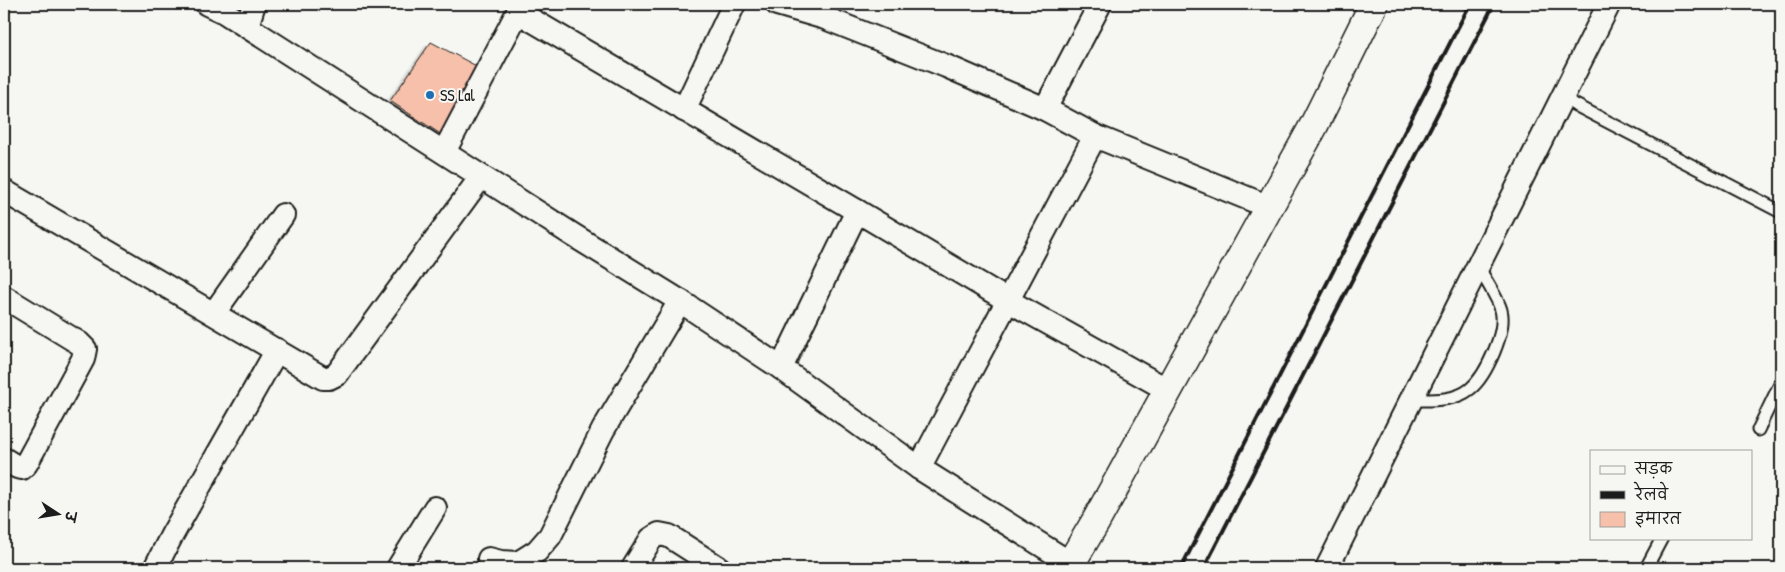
<svg xmlns="http://www.w3.org/2000/svg" width="1785" height="572" viewBox="0 0 1785 572" font-family="'Patrick Hand','Playpen Sans Deva',sans-serif">
  <style>
    .building { fill: #f7c0aa; stroke: #1c1c1c; filter: url(#shadow) }
    .lines { fill: none; stroke-linecap: round; stroke-linejoin: round }
    .lane-casing { stroke: #1c1c1c; stroke-width: 15 }
    .street-casing { stroke: #1c1c1c; stroke-width: 26 }
    .secondary-casing { stroke: #1c1c1c; stroke-width: 31 }
    .lane { stroke: #f6f6f2; stroke-width: 11 }
    .street { stroke: #f6f6f2; stroke-width: 22 }
    .secondary { stroke: #f6f6f2; stroke-width: 28 }
    .rail { stroke: #1c1c1c; stroke-width: 4 }
    .poi-dot { fill: #1f6fb2; stroke: #f6f6f2; stroke-width: 2 }
    .labels { text-anchor: middle; stroke-width: 4; stroke-linejoin: round; paint-order: stroke }
    .poi-label { font-size: 16px; fill: #1c1c1c; stroke: #f6f6f2; text-anchor: start }
  </style>
  <defs>
    <filter id="shadow"><feDropShadow dx="-4.5" dy="4.5" stdDeviation="1" flood-color="#0004"/></filter>
  </defs>
  <rect width="100%" height="100%" fill="#f6f6f2"/>
  <filter id="ink" filterUnits="userSpaceOnUse"><feTurbulence type="fractalNoise" baseFrequency=".02" numOctaves="2"/><feDisplacementMap in="SourceGraphic" scale="10" xChannelSelector="R" yChannelSelector="G"/><feConvolveMatrix kernelMatrix="1 2 1 2 8 2 1 2 1" color-interpolation-filters="sRGB"/></filter>
  <g filter="url(#ink)">
    <path class="building" d="M431,42L480,68L445,137L390,101Z"/>
    <g class="lines">
      <g class="lane-casing">
        <g id="lane">
          <path d="M1562,98L1781,212"/>
          <path d="M1411,400C1429,400 1454,402 1470,389C1486,376 1507,331 1501,310C1498,298 1484,278 1478,266"/>
          <path d="M1758,430L1781,382"/>
          <path d="M1646,568L1662,538"/>
        </g>
      </g>
      <g class="street-casing">
        <g id="street">
          <path d="M207,4L224,12L573,235L680,301L781,368L919,468L1070,563"/>
          <path d="M777,4L825,18L946,66L1045,109L1095,136L1269,207"/>
          <path d="M518,12L857,211"/>
          <path d="M247,26L254,4"/>
          <path d="M1045,109L1100,4"/>
          <path d="M684,110L734,4"/>
          <path d="M444,152L522,4"/>
          <path d="M4,191L323,378H329L337,374L481,177"/>
          <path d="M4,297L79,343L85,349L83,359L26,464L22,468L17,467L4,459"/>
          <path d="M214,313L283,215"/>
          <path d="M781,368L857,211L1007,300L1168,390"/>
          <path d="M919,468L1095,136"/>
          <path d="M489,559L501,562L518,563L537,551L550,536L603,430L680,301"/>
          <path d="M155,568L172,535L277,350"/>
          <path d="M398,568L435,508"/>
          <path d="M633,568L651,539L659,534L669,536L719,568"/>
          <path d="M1327,568L1609,4"/>
        </g>
      </g>
      <g class="secondary-casing">
        <path id="secondary" d="M1068,568L1096,521L1313,127L1374,4"/>
      </g>
      <use href="#lane" class="lane"/>
      <use href="#street" class="street"/>
      <use href="#secondary" class="secondary"/>
      <g class="rail">
        <path d="M1181,568L1470,4"/>
        <path d="M1204,568L1494,4"/>
      </g>
    </g>
  </g>
  <circle class="poi-dot" cx="430" cy="95" r="5"/>
  <g class="labels">
    <g class="poi-label">
      <text x="440" y="101">SS Lal</text>
    </g>
  </g>
  <rect width="1785" height="572" fill="none" stroke="#f6f6f2" stroke-width="20"/>
  <rect x="10" y="10" width="1765" height="552" fill="none" stroke="#1c1c1c" stroke-width="2" filter="url(#ink)"/>
  <rect x="1590" y="450" width="162" height="90" fill="#f6f6f2" stroke="#9f9f9c"/>
  <rect x="1600" y="466" width="25" height="8" fill="#f6f6f2" stroke="#9f9f9c"/>
  <text x="1635" y="474" font-size="15" fill="#1c1c1c">सड़क</text>
  <rect x="1600" y="491" width="25" height="8" fill="#1c1c1c" stroke="#9f9f9c"/>
  <text x="1635" y="500" font-size="15" fill="#1c1c1c">रेलवे</text>
  <rect x="1600" y="512" width="25" height="15" fill="#f7c0aa" stroke="#9f9f9c"/>
  <text x="1635" y="524" font-size="15" fill="#1c1c1c">इमारत</text>
  <g transform="translate(58 514) rotate(102)" stroke="#f6f6f2" stroke-width="4" paint-order="stroke">
  <path d="M0-4L9 19L0 12L-9 19Z" fill="#1c1c1c"/>
  <text y="-8" font-size="14" font-weight="bold" text-anchor="middle" fill="#1c1c1c">उ</text>
  </g>
</svg>
